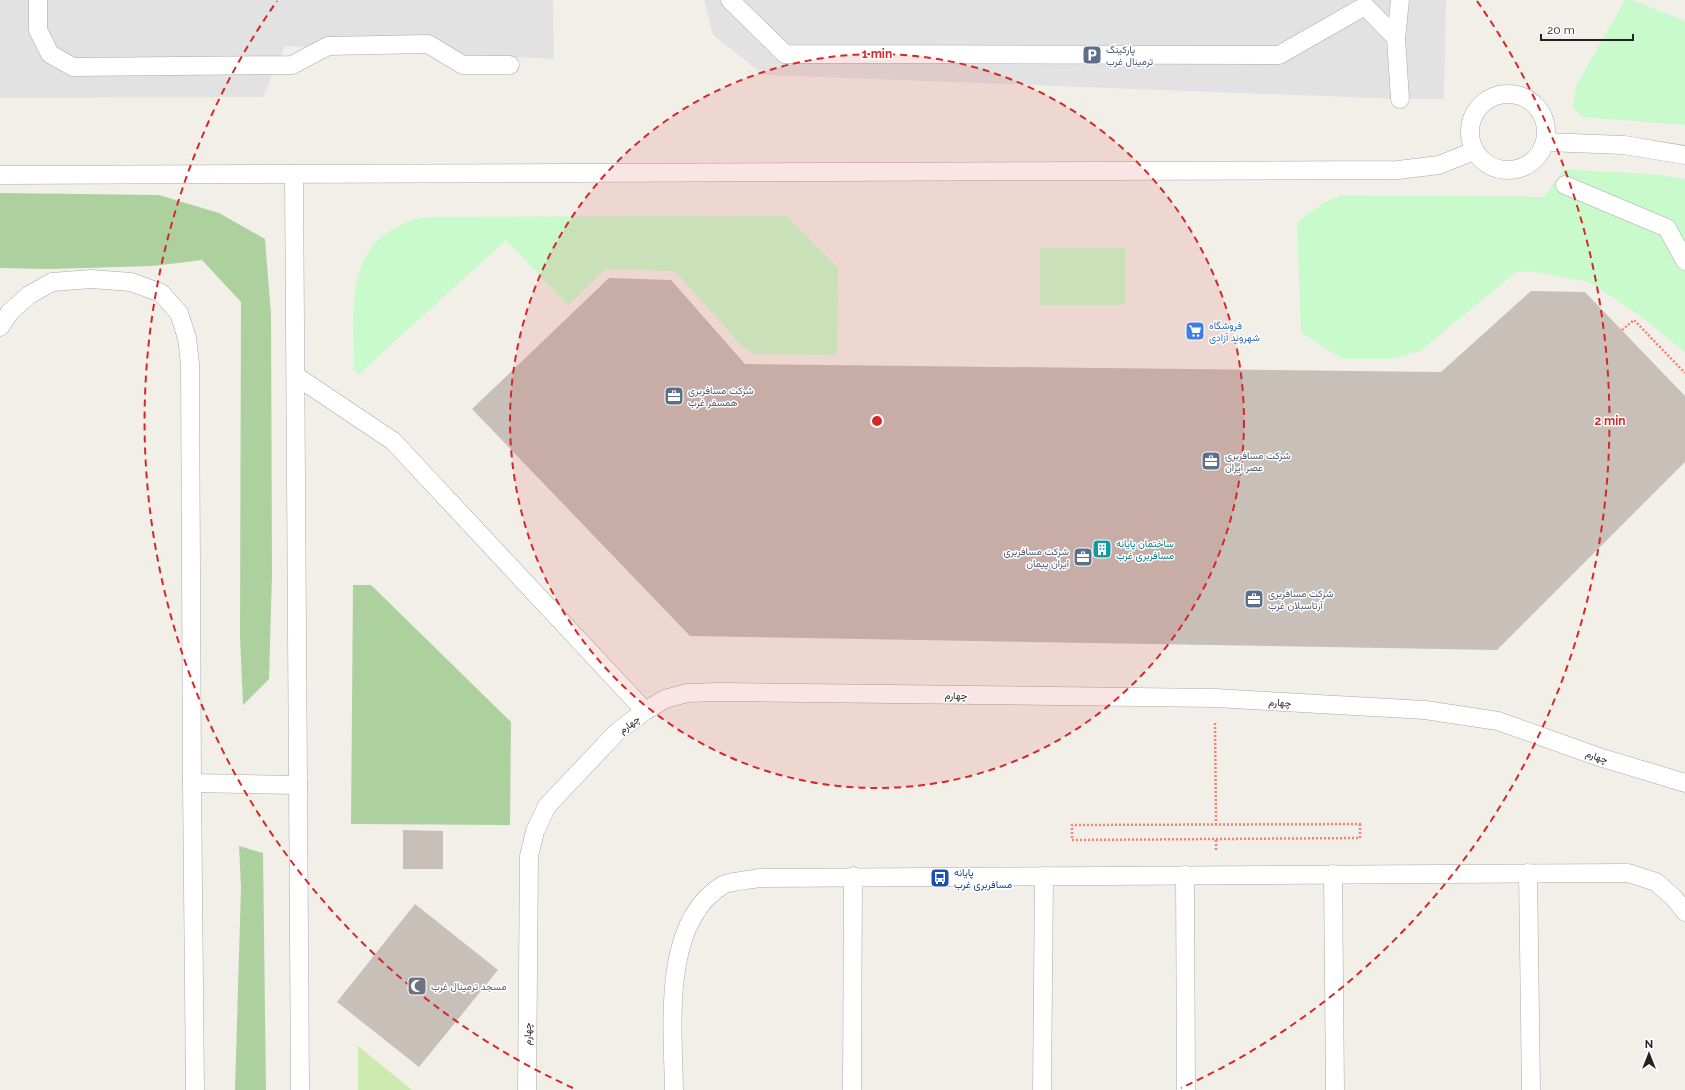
<svg xmlns="http://www.w3.org/2000/svg" width="1685" height="1090" viewBox="0 0 1685 1090" font-family="Raleway,Vazirmatn,sans-serif">
  <style>
    .grass { fill: #cdebb0 }
    .forest { fill: #add19e }
    .park { fill: #c8facc }
    .parking { fill: #e2e2e2 }
    .building { fill: #c7bfb8 }
    .lines { fill: none; stroke-linecap: round; stroke-linejoin: round }
    .lane-casing { stroke: #a9a9a9; stroke-width: 19 }
    .path { stroke: #fa8072; stroke-width: 2.5; stroke-dasharray: 2 2; stroke-linecap: butt }
    .lane { stroke: #fff; stroke-width: 18 }
    .ring { fill: none; stroke: #d62828; stroke-width: 2; stroke-dasharray: 7 5 }
    .labels { text-anchor: middle; stroke-width: 3; stroke-linejoin: round; paint-order: stroke }
    .service-label { font-size: 10px; fill: #4e5e75; stroke: #fff; text-anchor: start }
    .shop-label { font-size: 10px; fill: #366cbe; stroke: #fff; text-anchor: start }
    .culture-label { font-size: 10px; fill: #0d838f; stroke: #fff; text-anchor: start }
    .street-label { font-size: 10px; fill: #222; stroke: #fff }
    .transit-label { font-size: 10px; fill: #164399; stroke: #fff; text-anchor: start }
    .worship-label { font-size: 10px; fill: #5b616d; stroke: #fff; text-anchor: start }
    .centre { fill: #d62828; stroke: #fff; stroke-width: 2 }
    .ring-label { font-size: 12px; text-anchor: middle; font-weight: bold; fill: #d62828; stroke: #fff; stroke-width: 3; stroke-linejoin: round; paint-order: stroke }
  </style>
  <rect width="100%" height="100%" fill="#f2efe9"/>
  <path class="grass" d="M358,1046L412,1090H358Z"/>
  <g class="forest">
    <path d="M0,193L159,195L219,213L265,239L271,314L272,575L269,679L243,705L240,636L241,302L202,260L153,266L48,269L0,268Z"/>
    <path d="M353,585H371L511,722L510,825L351,824Z"/>
    <path d="M239,846L263,853L266,1090H235L241,887Z"/>
  </g>
  <g class="park">
    <path d="M1625,0H1632L1685,21V125L1582,117L1573,108L1576,86Z"/>
    <path d="M1564,169L1661,175L1685,179V352L1639,315L1589,282L1529,271L1516,272L1420,351L1391,359H1343L1301,333L1297,222L1325,202L1341,195L1544,197Z"/>
    <path d="M787,216L838,268L837,355L754,354L741,345L675,271L605,269L568,305L506,240L358,375L354,369C354,302 342,238 423,217Z"/>
    <rect x="1040" y="248" width="85" height="57"/>
  </g>
  <g class="parking">
    <path d="M0,0H553L554,59L285,46L263,97L0,98Z"/>
    <path d="M704,0H1446L1444,99H1400L764,75L713,35Z"/>
  </g>
  <g class="building">
    <path d="M609,278L671,280L745,364L1441,372L1531,291L1585,292L1685,396V462L1497,650L690,636L472,409Z"/>
    <path d="M403,830L443,831V869H403Z"/>
    <path d="M415,904L498,970L419,1067L337,1002Z"/>
  </g>
  <g class="lines">
    <g class="lane-casing">
      <g id="lane">
        <path d="M38,0V30L50,54L73,67L292,65L328,46L428,44L463,65H510"/>
        <path d="M730,0L785,54L1279,55L1365,6L1396,38L1400,99"/>
        <path d="M1396,38L1400,0"/>
        <circle cx="1508" cy="132" r="38"/>
        <path d="M1545,142L1624,145L1685,155"/>
        <path d="M294,174L300,1090"/>
        <path d="M0,175L1398,170L1439,165L1474,151"/>
        <path d="M1565,185L1667,228L1685,261"/>
        <path d="M0,327L10,312L29,295L52,282L91,279L131,282L161,293L179,313L187,338L190,364L192,783L195,1090"/>
        <path d="M296,376L393,441L645,711"/>
        <path d="M192,783L298,785"/>
        <path d="M1528,873L1531,1090"/>
        <path d="M1333,874L1335,1090"/>
        <path d="M1185,875L1186,1090"/>
        <path d="M527,1090L529,856L535,831L547,806L617,732L645,711L665,699L687,693L718,692L1215,698L1425,710L1498,721L1599,757L1685,783"/>
        <path d="M674,1090C673,1028 661,922 723,885C731,881 750,880 759,878L1628,873L1656,882L1674,898L1685,912"/>
        <path d="M852,1090L853,876"/>
        <path d="M1042,1090L1044,876"/>
      </g>
    </g>
    <g class="path">
      <path d="M1622,330L1634,320L1685,373"/>
      <path d="M1215,723L1216,825"/>
      <path d="M1360,824V838L1072,840V825Z"/>
      <path d="M1216,850V839"/>
    </g>
    <use href="#lane" class="lane"/>
  </g>
  <circle cx="877" cy="421" r="367" fill="#d62828" fill-opacity=".12"/>
  <g class="ring">
    <circle cx="877" cy="421" r="367"/>
    <path d="M573 1088A733 733 0 0 1 277 1M1477 1A733 733 0 0 1 1181 1088"/>
  </g>
  <defs>
    <g id="parking-square" transform="scale(1)"><rect x="-9" y="-9" width="18" height="18" rx="4" fill="#5c6f8a" stroke="#fff"/><path d="M-3.5-5.5H1a3.5 3.5 0 0 1 0 7H-1V5.5H-3.5ZM-1-3.4V-.6H.8a1.4 1.4 0 0 0 0-2.8Z" fill="#fff"/></g>
    <g id="supermarket-square" transform="scale(1)"><rect x="-9" y="-9" width="18" height="18" rx="4" fill="#3f7fe0" stroke="#fff"/><path d="M-6-5.5h2.5l.6 2H6L4.5 2H-2.5L-4.4-4H-6ZM-1.5 3.2a1.3 1.3 0 1 0 .1 0ZM3 3.2a1.3 1.3 0 1 0 .1 0Z" fill="#fff"/></g>
    <g id="office-square" transform="scale(1)"><rect x="-9" y="-9" width="18" height="18" rx="4" fill="#5c6f8a" stroke="#fff"/><path d="M-6-3h4V-5.5h4V-3h4V5H-6ZM-1-4.5V-3h2v-1.5ZM-6 0V1H6V0Z" fill="#fff"/></g>
    <g id="building-square" transform="scale(1)"><rect x="-9" y="-9" width="18" height="18" rx="4" fill="#0f9aa8" stroke="#fff"/><path d="M-4-6H4V6H1V3H-1V6H-4ZM-2.5-4.3h1.7v1.8h-1.7ZM.8-4.3h1.7v1.8H.8ZM-2.5-1h1.7V.8h-1.7ZM.8-1h1.7V.8H.8Z" fill="#fff"/></g>
    <g id="bus-square" transform="scale(1)"><rect x="-9" y="-9" width="18" height="18" rx="4" fill="#1a4fb4" stroke="#fff"/><path d="M-5-6H5V4H4V6H2V4H-2V6H-4V4H-5ZM-3.5-4V0h7V-4ZM-3.5 1.2v1.5H-2V1.2ZM2 1.2v1.5H3.5V1.2Z" fill="#fff"/></g>
    <g id="mosque-square" transform="scale(1)"><rect x="-9" y="-9" width="18" height="18" rx="4" fill="#6b7280" stroke="#fff"/><path d="M3.5-4.9A6 6 0 1 0 3.5 4.9A5 5 0 1 1 3.5-4.9Z" fill="#fff"/></g>
  </defs>
  <g fill-rule="evenodd">
    <use href="#parking-square" x="1092" y="55"/>
    <use href="#supermarket-square" x="1195" y="331"/>
    <use href="#office-square" x="674" y="396"/>
    <use href="#office-square" x="1211" y="461"/>
    <use href="#building-square" x="1102" y="549"/>
    <use href="#office-square" x="1083" y="557"/>
    <use href="#office-square" x="1254" y="599"/>
    <use href="#bus-square" x="940" y="878"/>
    <use href="#mosque-square" x="417" y="986"/>
  </g>
  <g class="labels">
    <g class="service-label">
      <text x="1106" y="53">پارکینگ<tspan x="1106" dy="12">ترمینال غرب</tspan></text>
      <text x="688" y="394">شرکت مسافربری<tspan x="688" dy="12">همسفر غرب</tspan></text>
      <text x="1225" y="459">شرکت مسافربری<tspan x="1225" dy="12">عصر ایران</tspan></text>
      <text x="1069" y="555" text-anchor="end">شرکت مسافربری<tspan x="1069" dy="12">ایران پیمان</tspan></text>
      <text x="1268" y="597">شرکت مسافربری<tspan x="1268" dy="12">آرتاسبلان غرب</tspan></text>
    </g>
    <g class="shop-label">
      <text x="1209" y="329">فروشگاه<tspan x="1209" dy="12">شهروند آزادی</tspan></text>
    </g>
    <g class="culture-label">
      <text x="1116" y="547">ساختمان پایانه<tspan x="1116" dy="12">مسافربری غرب</tspan></text>
    </g>
    <g class="street-label">
      <text transform="translate(956 695) rotate(1)" y="4">چهارم</text>
      <text transform="translate(1280 702) rotate(3)" y="4">چهارم</text>
      <text transform="translate(629 724) rotate(-37)" y="4">چهارم</text>
      <text transform="translate(1597 756) rotate(18)" y="4">چهارم</text>
      <text transform="translate(527 1034) rotate(-89)" y="4">چهارم</text>
    </g>
    <g class="transit-label">
      <text x="954" y="876">پایانه<tspan x="954" dy="12">مسافربری غرب</tspan></text>
    </g>
    <g class="worship-label">
      <text x="431" y="990">مسجد ترمینال غرب</text>
    </g>
  </g>
  <circle cx="877" cy="421" r="6" class="centre"/>
  <g class="ring-label">
    <text x="877" y="58">1 min</text>
    <text x="1610" y="425">2 min</text>
  </g>
  <g transform="translate(1649 1054)" stroke="#ffffff" stroke-width="3" paint-order="stroke">
  <path d="M0-3L7 15L0 10L-7 15Z" fill="#222222"/>
  <text y="-6" font-size="11" font-weight="bold" text-anchor="middle" fill="#222222">N</text>
  </g>
  <path d="M1541 34v6h92v-6" fill="none" stroke="#222222" stroke-width="2"/>
  <text x="1547" y="34" font-size="12" fill="#222222" stroke="#ffffff" stroke-width="3" paint-order="stroke">20 m</text>
</svg>
